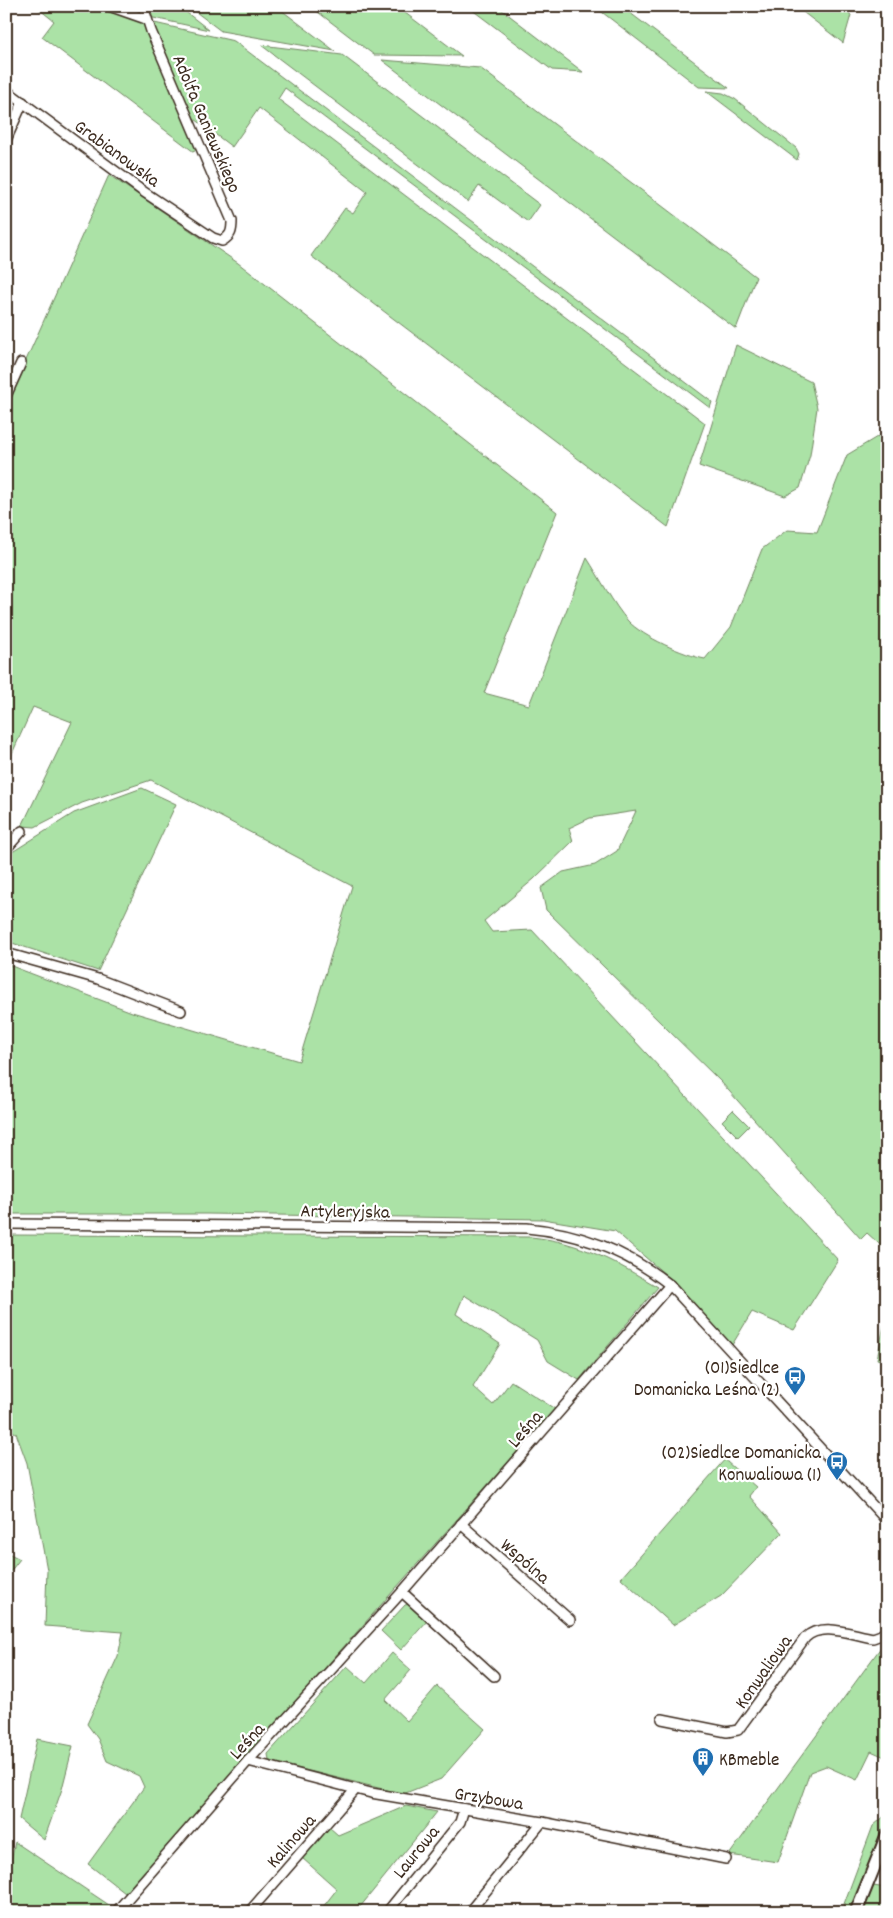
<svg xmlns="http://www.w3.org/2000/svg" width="893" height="1918" viewBox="0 0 893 1918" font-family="Dekko,sans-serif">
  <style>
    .green { fill: #abe2a6; stroke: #738662 }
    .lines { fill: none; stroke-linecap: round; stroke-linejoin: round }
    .minor-casing { stroke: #3b2a1e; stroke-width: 12 }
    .major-casing { stroke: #3b2a1e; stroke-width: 15 }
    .minor { stroke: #fff; stroke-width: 9 }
    .major { stroke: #fff; stroke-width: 11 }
    .labels { text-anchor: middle; stroke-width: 4.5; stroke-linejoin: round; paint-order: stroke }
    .street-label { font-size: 19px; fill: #3b2a1e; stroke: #fff }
    .poi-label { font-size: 19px; fill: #3b2a1e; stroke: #fff; text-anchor: end }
  </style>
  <rect width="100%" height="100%" fill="#fff"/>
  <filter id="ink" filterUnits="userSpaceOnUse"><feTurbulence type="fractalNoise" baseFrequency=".02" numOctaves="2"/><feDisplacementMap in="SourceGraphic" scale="10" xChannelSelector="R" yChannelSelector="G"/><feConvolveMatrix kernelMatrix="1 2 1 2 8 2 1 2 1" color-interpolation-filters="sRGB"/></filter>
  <g filter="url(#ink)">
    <g class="green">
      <path d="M35,6H98L143,21L198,144L194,152L42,37L54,21Z"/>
      <path d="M146,6H178L209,30L149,17Z"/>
      <path d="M188,6H276L335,51L221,31Z"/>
      <path d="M310,6H396L462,56L374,55Z"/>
      <path d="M467,6H497L583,72L552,70Z"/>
      <path d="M594,6H621L729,88L699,87Z"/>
      <path d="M795,6H840L851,15L843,43Z"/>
      <path d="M150,22L234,41L712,402L710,408L285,88L278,99L705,423L668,527L311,256L345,208L353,213L367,192L259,108L232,147L187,113Z"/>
      <path d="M261,45L342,55L540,205L528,222L479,186L468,202Z"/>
      <path d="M382,60L480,68L756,277L736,329Z"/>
      <path d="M706,91L723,93L735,99L796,148L799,154L797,160Z"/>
      <path d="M109,175L238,263L557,512L484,693L529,705L587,558C600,578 613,604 628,621C643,637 684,655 705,659L731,627L762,549L787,530L817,532L847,455L887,431V1251L867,1233L861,1239L721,1082L546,910L541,888L563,872L595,865L617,851L636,811L590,818L569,828L573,841L534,879L484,921L492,932L532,930L838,1260L794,1330L752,1312L732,1345L674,1282L615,1231L543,1219L207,1214H6V964L132,1012L299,1061L352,886L151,780L82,803L35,827L22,826L72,722L33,707L6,767V405Z"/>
      <path d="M736,345L811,382L817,408L810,455L800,488L785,496L699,466Z"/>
      <path d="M142,788L176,804L98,971L6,941V856L74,813Z"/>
      <path d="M733,1110L749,1126L738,1137L722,1121Z"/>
      <path d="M6,1235L531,1237C581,1242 615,1262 658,1287L579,1380L548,1361L537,1340L464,1295L456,1314L500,1344L473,1387L493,1405L511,1381L555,1409L125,1893L88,1864L144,1787L139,1776L107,1761L98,1739L87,1724L118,1656L123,1632L45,1626L47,1570L27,1463L16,1433L6,1428Z"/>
      <path d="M887,1311V1362L877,1359Z"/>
      <path d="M726,1458L727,1462L756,1487L749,1496L782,1533L721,1596L673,1625L621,1578Z"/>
      <path d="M6,1552L20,1559L6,1577Z"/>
      <path d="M410,1604L428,1620L401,1650L381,1631L405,1605Z"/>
      <path d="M887,1639V1758L871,1751L857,1780L826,1766L810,1772L778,1862L729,1855Z"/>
      <path d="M392,1653L411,1670L385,1700L407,1721L437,1686L485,1729L441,1779L403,1794L269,1761L268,1754L347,1666L366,1683Z"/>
      <path d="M37,1739L73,1746L62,1789L44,1840L19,1819Z"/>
      <path d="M406,1806L437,1812L356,1912H319L337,1889L302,1858L329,1827L338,1835Z"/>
      <path d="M887,1814V1820L850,1912H841L873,1826Z"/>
      <path d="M15,1842L112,1907L108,1912H6V1885Z"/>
      <path d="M873,1886L887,1888L880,1912H863Z"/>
    </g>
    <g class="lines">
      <g class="minor-casing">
        <g id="minor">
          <path d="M109,6L146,19"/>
          <path d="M6,90L141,190L213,238L222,241C231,236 232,231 232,221L151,31L143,6"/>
          <path d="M6,140L23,102"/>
          <path d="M6,396L21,363"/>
          <path d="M6,849L22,831"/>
          <path d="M6,953L98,979L181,1011"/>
          <path d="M6,1224L527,1228C581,1233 627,1251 670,1285L887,1521"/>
          <path d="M461,1524L570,1620"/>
          <path d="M402,1592L494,1676"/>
          <path d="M662,1719L727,1732L738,1730L805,1638C821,1621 853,1635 873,1638L881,1635L887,1630"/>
          <path d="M248,1761L371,1793L542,1822L726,1859"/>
          <path d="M116,1912L248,1761L402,1592L670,1285"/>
          <path d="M249,1912L356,1789"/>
          <path d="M387,1912L460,1822L464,1809"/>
          <path d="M469,1912L542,1822"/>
        </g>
      </g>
      <g class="major-casing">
        <path id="major" d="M856,1912L887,1835"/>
      </g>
      <use href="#minor" class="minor"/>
      <use href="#major" class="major"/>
    </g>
  </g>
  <defs>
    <g id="bus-pin" transform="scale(1.125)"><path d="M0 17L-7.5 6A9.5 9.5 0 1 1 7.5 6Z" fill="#1f6fb2" stroke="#fff"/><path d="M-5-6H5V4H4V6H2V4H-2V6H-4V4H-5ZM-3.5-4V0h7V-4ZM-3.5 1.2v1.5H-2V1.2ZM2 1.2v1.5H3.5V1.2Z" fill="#fff"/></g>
    <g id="building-pin" transform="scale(1.125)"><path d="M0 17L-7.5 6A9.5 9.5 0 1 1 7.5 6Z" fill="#1f6fb2" stroke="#fff"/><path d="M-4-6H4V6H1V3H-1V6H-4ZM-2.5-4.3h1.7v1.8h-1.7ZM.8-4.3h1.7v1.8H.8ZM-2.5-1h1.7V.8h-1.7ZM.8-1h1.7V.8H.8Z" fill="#fff"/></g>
  </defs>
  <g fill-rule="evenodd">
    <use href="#bus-pin" x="795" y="1377"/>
    <use href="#bus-pin" x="837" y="1462"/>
    <use href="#building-pin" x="703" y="1758"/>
  </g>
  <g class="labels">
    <g class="street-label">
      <text transform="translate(208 123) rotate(67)" y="7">Adolfa Ganiewskiego</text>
      <text transform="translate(118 152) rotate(36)" y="7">Grabianowska</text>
      <text transform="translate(345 1210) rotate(1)" y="7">Artyleryjska</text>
      <text transform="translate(524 1428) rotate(-49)" y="7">Leśna</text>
      <text transform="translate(526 1560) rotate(41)" y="7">Wspólna</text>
      <text transform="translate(762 1671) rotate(-55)" y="7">Konwaliowa</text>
      <text transform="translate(246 1740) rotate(-47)" y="7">Leśna</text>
      <text transform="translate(489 1797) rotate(9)" y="7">Grzybowa</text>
      <text transform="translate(290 1840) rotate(-49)" y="7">Kalinowa</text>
      <text transform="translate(415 1851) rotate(-51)" y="7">Laurowa</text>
    </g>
    <g class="poi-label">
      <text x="779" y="1373">(01)Siedlce<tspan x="779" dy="22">Domanicka Leśna (2)</tspan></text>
      <text x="821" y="1458">(02)Siedlce Domanicka<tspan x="821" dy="22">Konwaliowa (1)</tspan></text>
      <text x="719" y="1765" text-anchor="start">KBmeble</text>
    </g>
  </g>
  <rect width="893" height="1918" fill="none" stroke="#fff" stroke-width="25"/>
  <rect x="12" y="12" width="868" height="1893" fill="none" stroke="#3b2a1e" stroke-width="2" filter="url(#ink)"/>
</svg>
